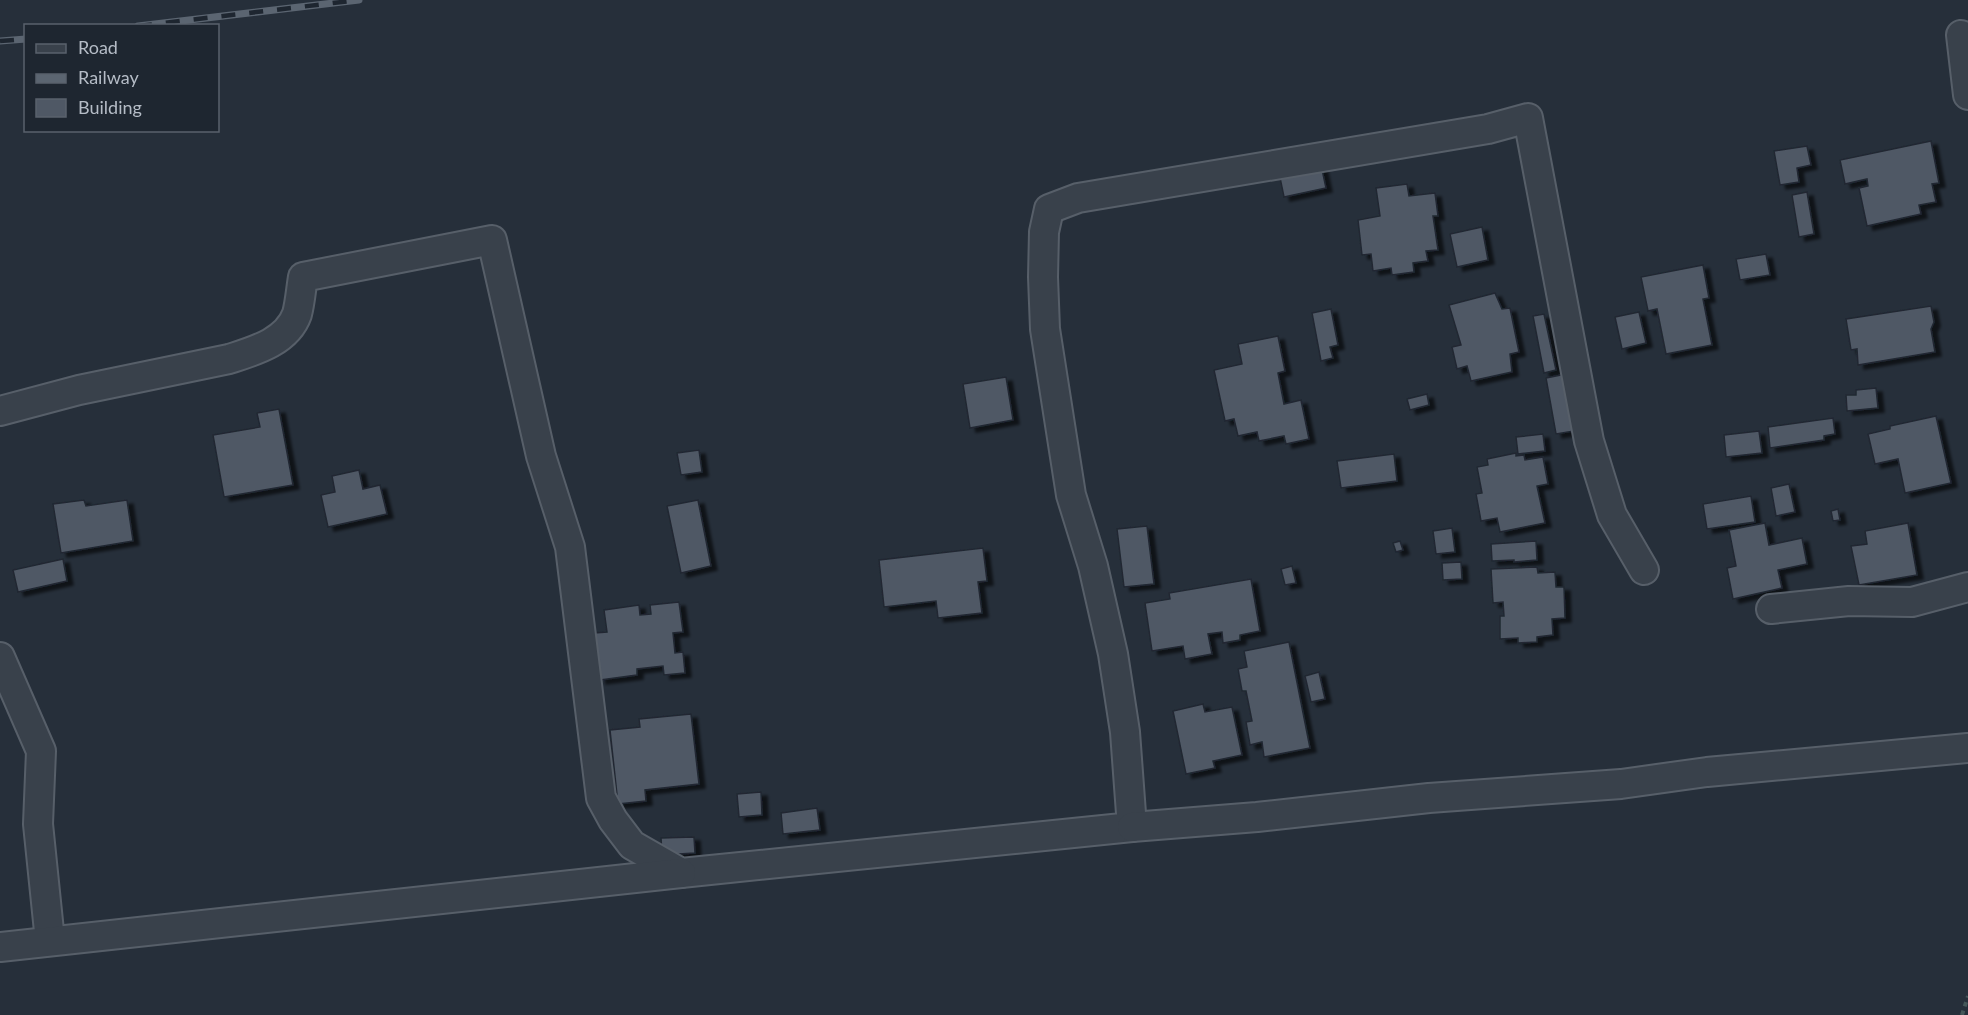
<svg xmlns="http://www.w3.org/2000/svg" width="1968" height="1015" viewBox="0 0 1968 1015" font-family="Lato,sans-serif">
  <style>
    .building { fill: #4f5865; stroke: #202832; stroke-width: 1.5; filter: url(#shadow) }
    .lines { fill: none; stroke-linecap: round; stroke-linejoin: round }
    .street-casing { stroke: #575f69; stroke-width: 32 }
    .path { stroke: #455759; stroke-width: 4; stroke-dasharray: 4.5 4.5; stroke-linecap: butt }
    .street { stroke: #39414b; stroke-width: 28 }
    .rail-casing { stroke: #5b6571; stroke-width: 7 }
    .rail { stroke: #1e2630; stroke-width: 4.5; stroke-dasharray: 14; stroke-linecap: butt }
  </style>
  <defs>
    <filter id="shadow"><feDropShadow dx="6" dy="4" stdDeviation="1.5" flood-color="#0009"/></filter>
  </defs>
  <rect width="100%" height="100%" fill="#262f3a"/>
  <g class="building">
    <path d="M1931,141L1939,183L1932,184L1936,202L1919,205L1921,214L1867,226L1859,188L1868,186L1867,179L1845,184L1840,160Z"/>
    <path d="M1807,146L1811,165L1797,168L1799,182L1780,185L1774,151Z"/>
    <path d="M1320,160L1326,188L1284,197L1278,168Z"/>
    <path d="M1407,184L1409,196L1435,193L1438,216H1433L1438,250L1426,251L1428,261L1413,263L1414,272L1392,275L1391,268L1373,271L1371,254L1362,255L1358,220L1380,216L1376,188Z"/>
    <path d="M1807,192L1814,234L1799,237L1792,195Z"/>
    <path d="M1482,227L1488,260L1457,267L1450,234Z"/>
    <path d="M1766,254L1770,275L1740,280L1736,259Z"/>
    <path d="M1703,265L1709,298L1703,299L1712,345L1666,354L1657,309L1648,311L1641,277Z"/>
    <path d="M1495,293L1502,309L1510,308L1519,352L1510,354L1512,372L1471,381L1467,366L1457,369L1452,347L1461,345L1449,305Z"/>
    <path d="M1931,306L1934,322L1931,329L1935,352L1858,365L1857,349L1851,350L1846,319Z"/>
    <path d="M1331,309L1338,345L1330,347L1333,358L1321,361L1312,313Z"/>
    <path d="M1639,312L1646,343L1622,349L1615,317Z"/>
    <path d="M1544,314L1556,370L1544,373L1533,316Z"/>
    <path d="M1278,336L1285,371L1278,373L1284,404L1301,400L1309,439L1286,444L1284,436L1259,441L1257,432L1238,436L1234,419L1225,421L1214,370L1242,364L1238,344Z"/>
    <path d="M1571,373L1580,430L1556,434L1546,378Z"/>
    <path d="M1006,377L1013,420L970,428L963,384Z"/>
    <path d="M1876,388L1878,408L1847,411L1846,395H1856V390Z"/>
    <path d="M1427,394L1429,405L1410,410L1407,399Z"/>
    <path d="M279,409L293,485L224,497L213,435L260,427L257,413Z"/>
    <path d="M1936,416L1951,483L1905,493L1898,459L1875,464L1868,434L1890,429V426Z"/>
    <path d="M1833,418L1835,434L1824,436V440L1770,448L1768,427Z"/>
    <path d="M1759,431L1762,453L1726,457L1724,435Z"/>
    <path d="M1543,434L1545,451L1518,454L1516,437Z"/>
    <path d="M699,450L702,472L681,475L677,453Z"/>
    <path d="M1516,453V456L1524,455L1525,460L1543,457L1548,484L1537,486L1545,523L1500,532L1497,518L1481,521L1476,494L1482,493L1477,467L1488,465L1487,459Z"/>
    <path d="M1394,454L1397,481L1341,488L1337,461Z"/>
    <path d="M359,470L363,489L380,485L387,514L328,527L321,495L335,492L332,476Z"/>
    <path d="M1789,484L1795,512L1776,516L1771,488Z"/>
    <path d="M1751,496L1755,522L1707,529L1703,504Z"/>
    <path d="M84,500L86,506L127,500L133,541L61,553L53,504Z"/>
    <path d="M698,500L711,566L681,573L667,506Z"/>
    <path d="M1838,509L1840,520L1833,521L1831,511Z"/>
    <path d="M1765,523L1769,545L1802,538L1807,564L1778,570L1782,588L1733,599L1727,568L1736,566L1729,530Z"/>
    <path d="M1908,523L1917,575L1859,585L1851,546L1867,544L1865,531Z"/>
    <path d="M1147,526L1154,584L1124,587L1117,529Z"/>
    <path d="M1452,528L1455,552L1436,554L1433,531Z"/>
    <path d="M1400,541L1403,550L1396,552L1393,543Z"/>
    <path d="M1536,541L1537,560L1514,562V560L1492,561L1491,544Z"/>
    <path d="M983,548L987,581L978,582L982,613L938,618L936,601L884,607L879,560Z"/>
    <path d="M63,559L67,581L18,592L13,570Z"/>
    <path d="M1461,562L1462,579L1443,580L1442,563Z"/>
    <path d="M1292,566L1296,583L1285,585L1281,569Z"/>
    <path d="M1537,567L1538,573L1555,572L1556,587H1564L1565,618L1552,619L1553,635L1537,637V642L1518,643V638L1500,639V616H1504L1503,602L1493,603L1491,569Z"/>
    <path d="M1251,579L1260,631L1240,635V640L1223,643L1222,632L1208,634L1212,654L1185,659L1183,646L1152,651L1145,603L1170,599L1169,593Z"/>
    <path d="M679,602L683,632L673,633L675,653L683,652L685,673L664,675L663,666L637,669V675L600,680L594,633L607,632L604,610L639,605L640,615L651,614L650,605Z"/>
    <path d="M1289,642L1310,748L1264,757L1262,742L1250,745L1246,722L1252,721L1246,691H1242L1238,669L1247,667L1244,651Z"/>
    <path d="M1319,672L1325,699L1311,702L1305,676Z"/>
    <path d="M1203,704L1205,712L1232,707L1242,755L1213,761L1215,768L1186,774L1173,711Z"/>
    <path d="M691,714L699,784L645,790L646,801L618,804L610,730L640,727L639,719Z"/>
    <path d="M761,792L762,815L739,817L737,794Z"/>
    <path d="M817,808L820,830L783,834L781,813Z"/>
    <path d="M694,837L695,853L662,855L661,838Z"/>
  </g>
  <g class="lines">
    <g class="street-casing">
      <g id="street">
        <path d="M1961,35L1968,95"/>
        <path d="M0,411L79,390L229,359C254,351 287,342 297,314C300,303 301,289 303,277L492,240L541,456L570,547L601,798L613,820L632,845L681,873L1132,827L1125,732L1113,654L1093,566L1071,495L1045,329L1043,277L1044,232L1049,209L1078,198L1488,129L1528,118L1589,441L1612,515L1644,570"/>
        <path d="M1771,609L1849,601L1912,602L1968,587"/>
        <path d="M0,657L41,751L38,824L50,941"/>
        <path d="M1132,827L1257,817L1429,798L1621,784L1707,772L1968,748"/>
        <path d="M0,947L681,873"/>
      </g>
    </g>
    <g class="path">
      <path d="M138,26L359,0"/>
      <path d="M0,41L26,39"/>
      <path d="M1962,1015L1968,996"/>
    </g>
    <use href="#street" class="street"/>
    <g class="rail-casing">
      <g id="rail">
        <path d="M138,26L359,0"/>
        <path d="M0,41L26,39"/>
      </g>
    </g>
    <use href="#rail" class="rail"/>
  </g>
  <rect x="24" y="24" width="195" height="108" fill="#1e2630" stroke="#5a626c" stroke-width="1.5"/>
  <rect x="36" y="44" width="30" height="9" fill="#39414b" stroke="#5a626c" stroke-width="1.5"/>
  <text x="78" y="54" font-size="18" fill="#b5bcc6">Road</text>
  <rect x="36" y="74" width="30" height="9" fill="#5b6571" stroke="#5a626c" stroke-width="1.5"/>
  <text x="78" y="84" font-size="18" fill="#b5bcc6">Railway</text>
  <rect x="36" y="99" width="30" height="18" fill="#4f5865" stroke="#5a626c" stroke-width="1.5"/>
  <text x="78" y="114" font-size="18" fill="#b5bcc6">Building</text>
</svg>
